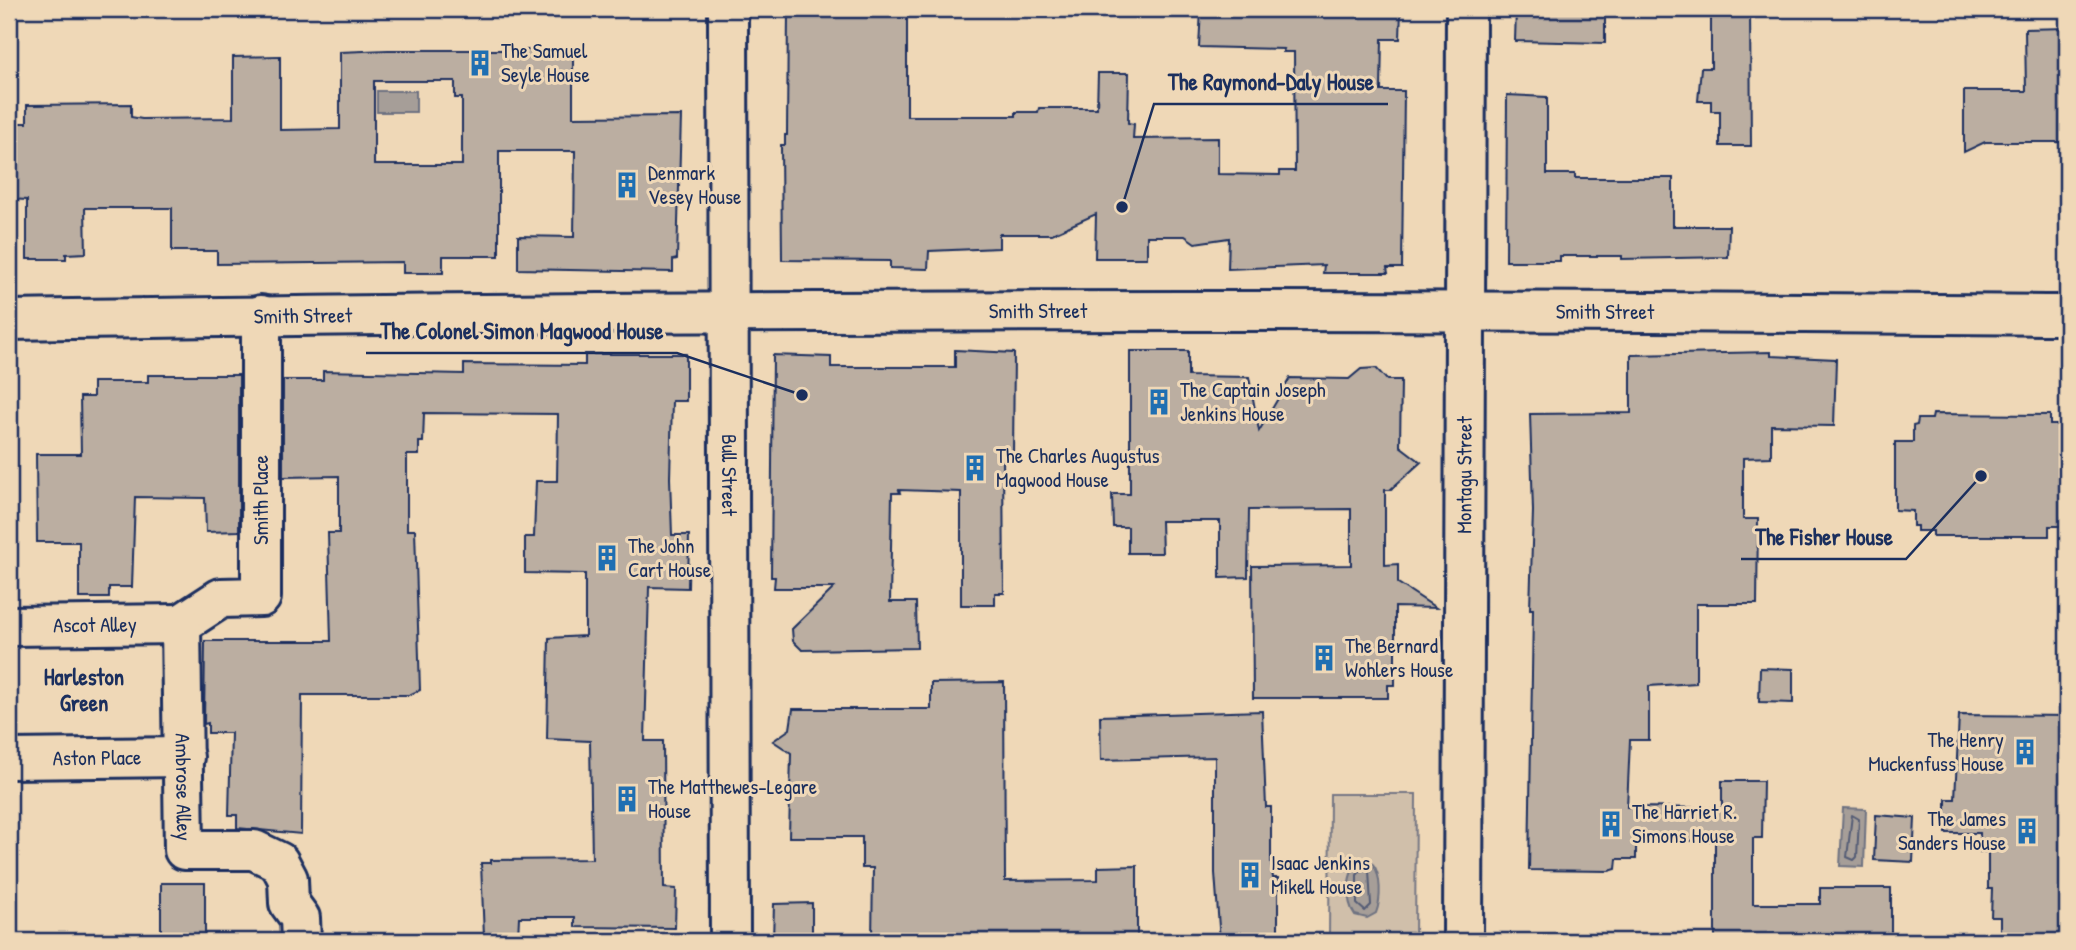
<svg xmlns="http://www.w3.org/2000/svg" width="2076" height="950" viewBox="0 0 2076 950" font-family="'Patrick Hand',sans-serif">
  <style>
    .green { fill: #d0bfaa; stroke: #767784; stroke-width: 2 }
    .water { fill: #a69e98; stroke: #6e7281; stroke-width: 2 }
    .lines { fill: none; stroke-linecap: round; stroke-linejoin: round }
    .shore { stroke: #535b75; stroke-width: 2 }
    .building { fill: #bbaea1; stroke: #1b2f5e; stroke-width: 2; fill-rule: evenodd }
    .minor-casing { stroke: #1b2f5e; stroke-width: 44 }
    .minor { stroke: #efd8b7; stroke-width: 38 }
    .labels { text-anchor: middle; stroke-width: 6; stroke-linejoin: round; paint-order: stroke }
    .poi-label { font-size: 21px; fill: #1b2f5e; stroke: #efd8b7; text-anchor: start }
    .street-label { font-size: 21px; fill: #1b2f5e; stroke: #efd8b7 }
    .neighbourhood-label { font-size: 23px; font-weight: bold; fill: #1b2f5e; stroke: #efd8b7 }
    .leader { fill: none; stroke: #1b2f5e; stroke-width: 2.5 }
    .callout-dot { fill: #1b2f5e; stroke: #efd8b7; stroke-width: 2.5 }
    .callout-label { font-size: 23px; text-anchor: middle; font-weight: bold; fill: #1b2f5e; stroke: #efd8b7; stroke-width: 6; stroke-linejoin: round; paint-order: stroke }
  </style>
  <rect width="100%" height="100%" fill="#efd8b7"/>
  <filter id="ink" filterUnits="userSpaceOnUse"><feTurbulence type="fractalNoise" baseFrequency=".0143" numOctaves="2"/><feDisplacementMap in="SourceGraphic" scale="14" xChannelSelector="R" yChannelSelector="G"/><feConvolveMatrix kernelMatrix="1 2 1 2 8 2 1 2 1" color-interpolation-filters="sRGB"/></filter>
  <g filter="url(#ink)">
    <path class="green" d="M1330,794H1416L1415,941H1329Z"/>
    <g class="water">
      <rect x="377" y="91" width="39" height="21"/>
      <path d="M1843,808L1866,809L1864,867L1840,866Z"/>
      <path d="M1360,861L1372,863C1382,874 1381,900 1376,913L1367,918L1355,915C1345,901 1346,871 1360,861Z"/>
    </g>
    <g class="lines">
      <g class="shore">
        <path d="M1852,815L1859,819L1857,857L1854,860L1847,857Z"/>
        <path d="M1363,868L1369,870L1371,905L1365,911L1357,904V875Z"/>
      </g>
    </g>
    <g class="building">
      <path d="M907,9V116H1016V112H1038L1039,108H1097L1098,73H1129L1128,123L1134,124L1133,139L1218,138V174L1280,175V171H1295L1294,52H1283L1284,49L1199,47L1201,9H1401L1400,39H1382L1381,91H1404L1402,268H1387L1388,273H1323L1324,265L1228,269L1229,238L1195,243L1185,236H1147V258H1095L1096,214L1052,234H999V248L929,251L928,269L890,268V261L782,260L781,145H785V135H787L788,10Z"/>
      <path d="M1516,9H1605V43L1515,41Z"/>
      <path d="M1711,9H1750L1751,146H1720V111H1711V101H1698L1701,68H1711Z"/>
      <path d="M2067,28V142H1985L1964,152V91H2026L2025,29Z"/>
      <path d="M388,50H573V117L681,116L677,259L673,260V272L518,269V236L574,237L575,151H499V256H443V273H403V262L217,264V251H172V208H85L86,253L66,254V259H27V200L9,199V123H27V105L131,104V117L142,119L233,118V57L280,56V130L340,129V52ZM374,81H455V98H462V165H374Z"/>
      <path d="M1507,95L1547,97V174H1575V178H1673V226H1729L1728,257L1622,259V256H1560V261H1506Z"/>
      <path d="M955,350L1014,353L1013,455H1003L1004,593H995V605H961V492L899,490L900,493H892L890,602H916L917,648L802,650L793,641L792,629L834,588H774L775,577H771L773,355L831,357V367H955Z"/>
      <path d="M1130,351H1188V376L1249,377L1259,431L1290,378L1349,379L1361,369L1376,368L1387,380H1401L1400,446L1421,462L1390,490H1385V565L1398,564V583L1436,608L1395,607V685H1388V698H1253L1252,566L1351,565V509L1249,510L1248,577L1220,578V521H1161L1162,553H1128V527H1113L1112,494H1130Z"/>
      <path d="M1771,352V356L1836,359L1834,426L1771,425V457L1743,458V519H1758L1757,604H1696V683L1649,686V740H1630L1627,807L1722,808V781H1763L1762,838H1753V904H1820V888H1891V941H1715V841L1636,840V859H1617L1616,869L1609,871L1529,870L1533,609H1530L1533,511L1530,414L1631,413V355Z"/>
      <path d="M585,354H686V401H672L670,478L672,535H689L688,588L649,587L645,741H663L664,888L676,889L675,928L575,927V917H519L518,938L484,937L481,863H491V860L592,859L590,741L547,739L549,638L585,636V574L525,573V537H534L536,481H557L558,414L424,413L423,442H419V455H407V530H415L420,690L409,695H302L301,834L237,828V815H229L231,733H208V723L204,724L205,641H331L328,533H339V476L283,477V380H323V371L464,374V364L585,365Z"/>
      <path d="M148,375H239V531L206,532L205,498L135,497L132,587H109V598H79V542H37L36,454H81L80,397H93V382H148Z"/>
      <path d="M1933,414L2050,415V425H2062V435H2067V517H2062V526H2049V536H1933V531H1917V526H1913V511L1895,510V442H1913V426L1917,425L1918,419H1932Z"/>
      <path d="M1760,668L1793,669V703L1759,702Z"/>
      <path d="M1004,682L1005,881L1098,880V867L1137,866V941H872L873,868H862V837H789L791,753L773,741L790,729L793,709H931V683Z"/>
      <path d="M1262,711L1266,807H1271V863L1273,878H1278V941H1220L1215,873V757L1101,760L1100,716Z"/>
      <path d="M1959,715L2067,716V937L2000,936V917H1991L1992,889H1988V852H1980V833H1946V799H1955Z"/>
      <path d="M1876,815L1915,818L1913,862L1874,860Z"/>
      <rect x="161" y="883" width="44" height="57"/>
      <path d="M812,903V941H773L774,904Z"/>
    </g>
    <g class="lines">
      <g class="minor-casing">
        <g id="minor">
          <path id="s1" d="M728,9L730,941"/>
          <path id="s2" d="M9,320C695,309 1381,309 2067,315"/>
          <path id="s3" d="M181,624L184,850H254L279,862L288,879L289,903L300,918L301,941"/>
          <path d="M181,624L221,598L261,597V315"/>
          <path id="s4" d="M9,626L181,624"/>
          <path id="s5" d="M9,759L184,757"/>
          <path id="s6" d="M1463,941L1466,9"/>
        </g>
      </g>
      <use href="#minor" class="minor"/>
    </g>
  </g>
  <defs>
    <g id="building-bare" transform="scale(2.1)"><path d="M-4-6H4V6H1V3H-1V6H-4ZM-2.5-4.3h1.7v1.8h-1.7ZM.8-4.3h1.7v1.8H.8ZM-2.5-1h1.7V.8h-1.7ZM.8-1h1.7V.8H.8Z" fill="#1f6fb2" stroke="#efd8b7" stroke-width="2.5" paint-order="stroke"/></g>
  </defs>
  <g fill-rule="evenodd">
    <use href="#building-bare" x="480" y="63"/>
    <use href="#building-bare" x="627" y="185"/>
    <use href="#building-bare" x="1159" y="402"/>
    <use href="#building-bare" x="975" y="468"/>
    <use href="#building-bare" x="607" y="558"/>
    <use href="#building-bare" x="1324" y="658"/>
    <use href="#building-bare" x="2025" y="752"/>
    <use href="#building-bare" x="627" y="799"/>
    <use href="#building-bare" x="1611" y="824"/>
    <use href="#building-bare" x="2027" y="831"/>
    <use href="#building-bare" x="1250" y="875"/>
  </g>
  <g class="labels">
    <g class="poi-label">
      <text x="501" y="58">The Samuel<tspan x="501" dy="24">Seyle House</tspan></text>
      <text x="648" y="180">Denmark<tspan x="648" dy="24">Vesey House</tspan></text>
      <text x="1180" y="397">The Captain Joseph<tspan x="1180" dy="24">Jenkins House</tspan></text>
      <text x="996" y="463">The Charles Augustus<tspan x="996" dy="24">Magwood House</tspan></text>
      <text x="628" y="553">The John<tspan x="628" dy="24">Cart House</tspan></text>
      <text x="1345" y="653">The Bernard<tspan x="1345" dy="24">Wohlers House</tspan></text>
      <text x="2004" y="747" text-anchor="end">The Henry<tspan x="2004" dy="24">Muckenfuss House</tspan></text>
      <text x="648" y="794">The Matthewes-Legare<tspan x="648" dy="24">House</tspan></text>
      <text x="1632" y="819">The Harriet R.<tspan x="1632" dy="24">Simons House</tspan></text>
      <text x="2006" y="826" text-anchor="end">The James<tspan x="2006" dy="24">Sanders House</tspan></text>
      <text x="1271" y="870">Isaac Jenkins<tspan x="1271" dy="24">Mikell House</tspan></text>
    </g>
    <g class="street-label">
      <text dy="7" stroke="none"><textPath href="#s2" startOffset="1029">Smith Street</textPath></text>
      <text dy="7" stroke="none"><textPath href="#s2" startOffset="1596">Smith Street</textPath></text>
      <text dy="7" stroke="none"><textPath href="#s2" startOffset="294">Smith Street</textPath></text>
      <text dy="7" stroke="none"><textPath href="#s1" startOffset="466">Bull Street</textPath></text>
      <text dy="7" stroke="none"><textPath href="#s6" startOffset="466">Montagu Street</textPath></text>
      <text transform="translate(261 500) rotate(-90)" y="7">Smith Place</text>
      <text dy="7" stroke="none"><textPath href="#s4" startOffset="86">Ascot Alley</textPath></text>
      <text dy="7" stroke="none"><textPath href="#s5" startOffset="88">Aston Place</textPath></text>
      <text dy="7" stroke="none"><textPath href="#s3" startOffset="163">Ambrose Alley</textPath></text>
    </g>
    <g class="neighbourhood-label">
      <text x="84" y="685">Harleston<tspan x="84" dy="26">Green</tspan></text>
    </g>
  </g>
  <path class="leader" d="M1122 207L1154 104H1388M802 395L677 353H366M1981 476L1906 559H1741"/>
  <g class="callout-dot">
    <circle cx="1122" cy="207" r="7"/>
    <circle cx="802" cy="395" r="7"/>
    <circle cx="1981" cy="476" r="7"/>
  </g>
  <g class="callout-label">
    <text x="1271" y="90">The Raymond-Daly House</text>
    <text x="522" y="339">The Colonel Simon Magwood House</text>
    <text x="1824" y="545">The Fisher House</text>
  </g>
  <rect width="2076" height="950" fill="none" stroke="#efd8b7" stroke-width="35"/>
  <rect x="18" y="18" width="2041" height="915" fill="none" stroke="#1b2f5e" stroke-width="2.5" filter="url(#ink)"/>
</svg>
